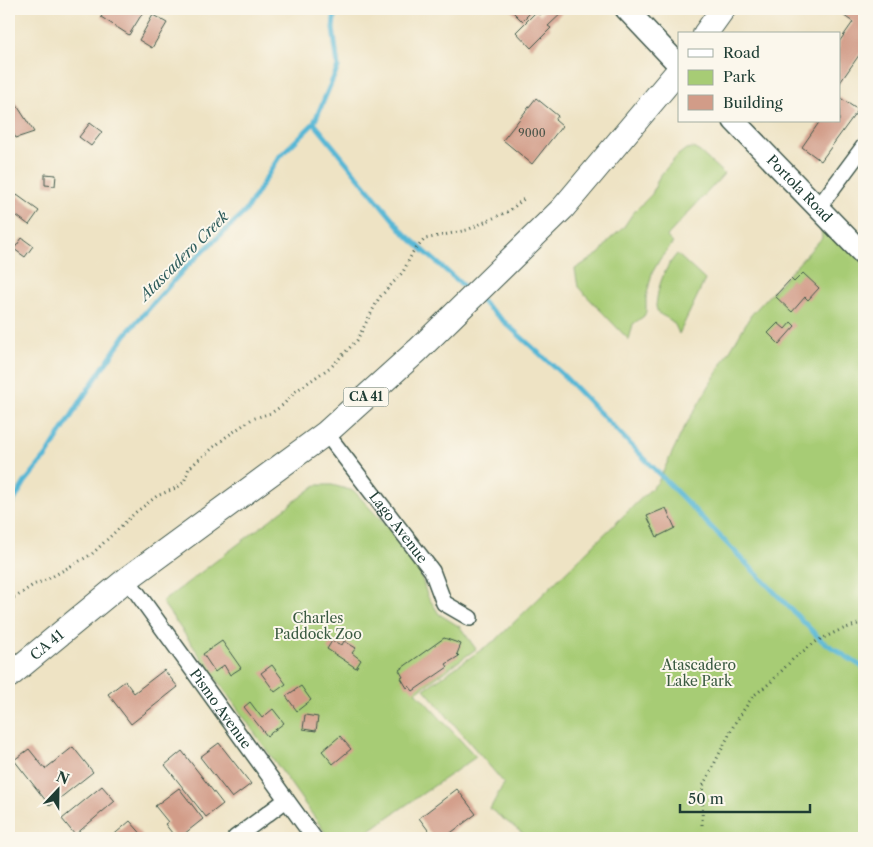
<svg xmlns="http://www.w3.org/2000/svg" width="873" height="847" viewBox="0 0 873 847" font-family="'Libre Caslon Text',serif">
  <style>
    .green { fill: #a7cc75; stroke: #638454 }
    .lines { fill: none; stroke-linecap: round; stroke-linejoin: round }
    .stream { stroke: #57b7d5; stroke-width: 5 }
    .building { fill: #d29c88 }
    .street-casing { stroke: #3e564a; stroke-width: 18 }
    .secondary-casing { stroke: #3e564a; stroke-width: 24 }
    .primary-casing { stroke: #3e564a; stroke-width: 26 }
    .path { stroke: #3e564a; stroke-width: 3; stroke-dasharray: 1 4; stroke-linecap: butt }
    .street { stroke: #fff; stroke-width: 15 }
    .secondary { stroke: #fff; stroke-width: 21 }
    .primary { stroke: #fff; stroke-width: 24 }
    .labels { text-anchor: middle; stroke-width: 4; stroke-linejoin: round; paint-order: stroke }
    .number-label { font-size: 11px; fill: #4c5549 }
    .shield { fill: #fbf7ec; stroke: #61756b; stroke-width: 1 }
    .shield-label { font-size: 12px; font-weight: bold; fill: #1f3d34 }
    .street-label { font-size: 14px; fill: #1f3d34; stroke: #fbf7ec }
    .park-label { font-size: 14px; fill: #3a5a41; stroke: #fbf7ec }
    .water-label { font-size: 15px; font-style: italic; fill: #2d5c5c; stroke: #fbf7ec }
  </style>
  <rect width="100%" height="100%" fill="#fbf7ec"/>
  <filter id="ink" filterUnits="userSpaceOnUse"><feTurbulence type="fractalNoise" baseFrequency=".02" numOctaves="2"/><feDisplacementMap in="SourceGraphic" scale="10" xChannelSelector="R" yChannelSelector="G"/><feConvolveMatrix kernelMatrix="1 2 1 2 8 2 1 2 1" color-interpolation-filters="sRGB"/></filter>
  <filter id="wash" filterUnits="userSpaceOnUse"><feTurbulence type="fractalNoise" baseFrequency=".0096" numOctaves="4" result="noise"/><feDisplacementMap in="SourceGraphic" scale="20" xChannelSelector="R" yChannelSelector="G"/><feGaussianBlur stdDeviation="1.12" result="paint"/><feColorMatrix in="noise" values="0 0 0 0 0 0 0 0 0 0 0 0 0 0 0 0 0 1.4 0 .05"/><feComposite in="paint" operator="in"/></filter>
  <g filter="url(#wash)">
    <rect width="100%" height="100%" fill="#eee3c4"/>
    <g class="green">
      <path d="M693,148L700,152L724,174L668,235L667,237L673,243L660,259L652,273L646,298V312L644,316L633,324L629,340L578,287L575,269L600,253L610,239L623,228L633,213L652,194L659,177L677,156L686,149Z"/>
      <path d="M818,208L864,254V838H529L490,809L504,783L424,689L497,639L658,482L683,430L751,315L822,238Z"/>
      <path d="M677,254L705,280L679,334C677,329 675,323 670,320C664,315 657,316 656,306C658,286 663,270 677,254Z"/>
      <path d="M316,485H332L354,491L407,548L417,563L427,595L439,614L460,627L476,649L416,692L476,757L358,838H329L162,602Z"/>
    </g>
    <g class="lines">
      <g class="stream">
        <path d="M314,123L405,234L468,290"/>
        <path d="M479,299L562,374L822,641L864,668"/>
        <path d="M9,509L25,482L47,455L87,391L125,335L185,268L245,212L279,157L314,123L338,67L333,28L335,9"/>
      </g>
    </g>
    <g id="blocks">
      <g class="building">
        <path d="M107,9H145L129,35L101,17Z"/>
        <path d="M510,9H534L522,21Z"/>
        <path d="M546,9H566L548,26L551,28L531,48L516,32L536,12L540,15Z"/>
        <path d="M834,9H858L864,13V48L839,84V42L853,22Z"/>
        <path d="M153,15L167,23L152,48L139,40Z"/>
        <path d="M9,93L34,132L16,138L9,127Z"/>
        <path d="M839,97L858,110L821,161L802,147L820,121H839Z"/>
        <path d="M536,98L558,116L555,120L562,126L532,164L503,140Z"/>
        <path d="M90,123L102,132L91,146L79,137Z"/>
        <path d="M45,174L56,175L55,186L45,185Z"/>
        <path d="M17,195L39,211L29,225L9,210V207Z"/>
        <path d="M22,238L33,246L25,257L14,249Z"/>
        <path d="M803,273L819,288L808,300L805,297L792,312L775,296L791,279L794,282Z"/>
        <path d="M791,322L795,326L779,344L768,333L778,323L785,329Z"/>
        <path d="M666,508L675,528L657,537L647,516Z"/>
        <path d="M444,638L461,644L457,654L459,656L446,664L448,667L413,691L409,686L407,688L401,678L403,677L399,670Z"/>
        <path d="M222,641L241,668L230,675L224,665L215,672L203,654Z"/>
        <path d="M332,641L342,645L344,641L356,648L352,653L361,660L356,668L327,649Z"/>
        <path d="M272,665L286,684L275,692L261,673Z"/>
        <path d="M164,670L178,687L131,724L108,694L125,681L134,693Z"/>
        <path d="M301,686L311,700L297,711L286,696Z"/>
        <path d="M250,702L262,718L273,709L284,723L267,736L244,707Z"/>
        <path d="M305,715L318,717L316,731L303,729Z"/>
        <path d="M340,736L351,749L333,764L322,751Z"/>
        <path d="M219,743L251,784L232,798L200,757Z"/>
        <path d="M73,747L93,772L50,806L14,760L29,749L45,769Z"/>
        <path d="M182,751L223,804L206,817L165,765Z"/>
        <path d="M102,786L115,801L75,835L62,819Z"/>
        <path d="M179,788L203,819L179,838H176L165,824L168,822L155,806Z"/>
        <path d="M457,789L476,814L444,838H434L419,818Z"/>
        <path d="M130,821L145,838H110Z"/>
      </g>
    </g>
  </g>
  <g filter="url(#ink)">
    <use href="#blocks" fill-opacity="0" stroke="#3e564a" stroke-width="1"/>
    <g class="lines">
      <g class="street-casing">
        <g id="street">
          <path d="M818,208L864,146"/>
          <path id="s1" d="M326,433L432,571L444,603L470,618"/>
          <path id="s2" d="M127,579L314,838"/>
          <path d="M235,838L286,800"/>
        </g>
      </g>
      <g class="secondary-casing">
        <g id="secondary">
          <path d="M626,9L679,65"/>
          <path id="s3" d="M734,121L864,255"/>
        </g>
      </g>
      <g class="primary-casing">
        <g id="primary">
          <path d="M705,34L723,9"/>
          <path id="s4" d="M9,676L127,579L326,433L418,350L563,208L679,70"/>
        </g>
      </g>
      <g class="path">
        <path d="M9,598L16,597L33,585L48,579L92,554L136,512L157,496L178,487L184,482L189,468L226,437L252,419L271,413L283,405L296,391L332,366L357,340L379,298L403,272L413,252L425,239L467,230L509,211L525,198"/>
        <path d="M702,825L703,786L735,723L753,696L770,683L794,658L817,641L840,630L864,622"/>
      </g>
      <use href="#street" class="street"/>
      <use href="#secondary" class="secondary"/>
      <use href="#primary" class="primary"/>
    </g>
  </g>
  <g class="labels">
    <g class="number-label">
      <text x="532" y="137">9000</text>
    </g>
    <rect class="shield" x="343.5" y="387.5" width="45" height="19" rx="4"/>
    <g class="shield-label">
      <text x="366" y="401">CA 41</text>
    </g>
    <g class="street-label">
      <text dy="5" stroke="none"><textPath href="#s3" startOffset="94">Portola Road</textPath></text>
      <text dy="5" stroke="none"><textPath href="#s1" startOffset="119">Lago Avenue</textPath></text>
      <text dy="5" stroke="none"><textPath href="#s4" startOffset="49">CA 41</textPath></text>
      <text dy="5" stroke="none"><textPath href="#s2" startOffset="160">Pismo Avenue</textPath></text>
    </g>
    <g class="park-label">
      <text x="318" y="623">Charles<tspan x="318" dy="16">Paddock Zoo</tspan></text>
      <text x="699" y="670">Atascadero<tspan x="699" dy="16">Lake Park</tspan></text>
    </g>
    <g class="water-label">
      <text transform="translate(184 256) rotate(-45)" y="5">Atascadero Creek</text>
    </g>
  </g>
  <rect width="873" height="847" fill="none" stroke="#fbf7ec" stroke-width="30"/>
  <rect x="678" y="32" width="162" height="90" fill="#fbf7ec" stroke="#a3ada2"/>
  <rect x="688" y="49" width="25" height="8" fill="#ffffff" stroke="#a3ada2"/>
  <text x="723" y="58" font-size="15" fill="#1f3d34">Road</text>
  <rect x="688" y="70" width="25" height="15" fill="#a7cc75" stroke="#a3ada2"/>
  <text x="723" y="82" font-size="15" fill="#1f3d34">Park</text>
  <rect x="688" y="95" width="25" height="15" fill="#d29c88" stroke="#a3ada2"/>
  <text x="723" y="108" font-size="15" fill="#1f3d34">Building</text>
  <g transform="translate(58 790) rotate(22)" stroke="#fbf7ec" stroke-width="4" paint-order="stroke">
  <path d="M0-4L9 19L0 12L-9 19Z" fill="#1f3d34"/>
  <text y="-8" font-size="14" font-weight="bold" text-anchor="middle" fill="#1f3d34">N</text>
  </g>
  <path d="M680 804v8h130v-8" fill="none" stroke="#1f3d34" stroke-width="2.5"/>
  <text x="688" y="804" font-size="15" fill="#1f3d34" stroke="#fbf7ec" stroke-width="4" paint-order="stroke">50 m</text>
</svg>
